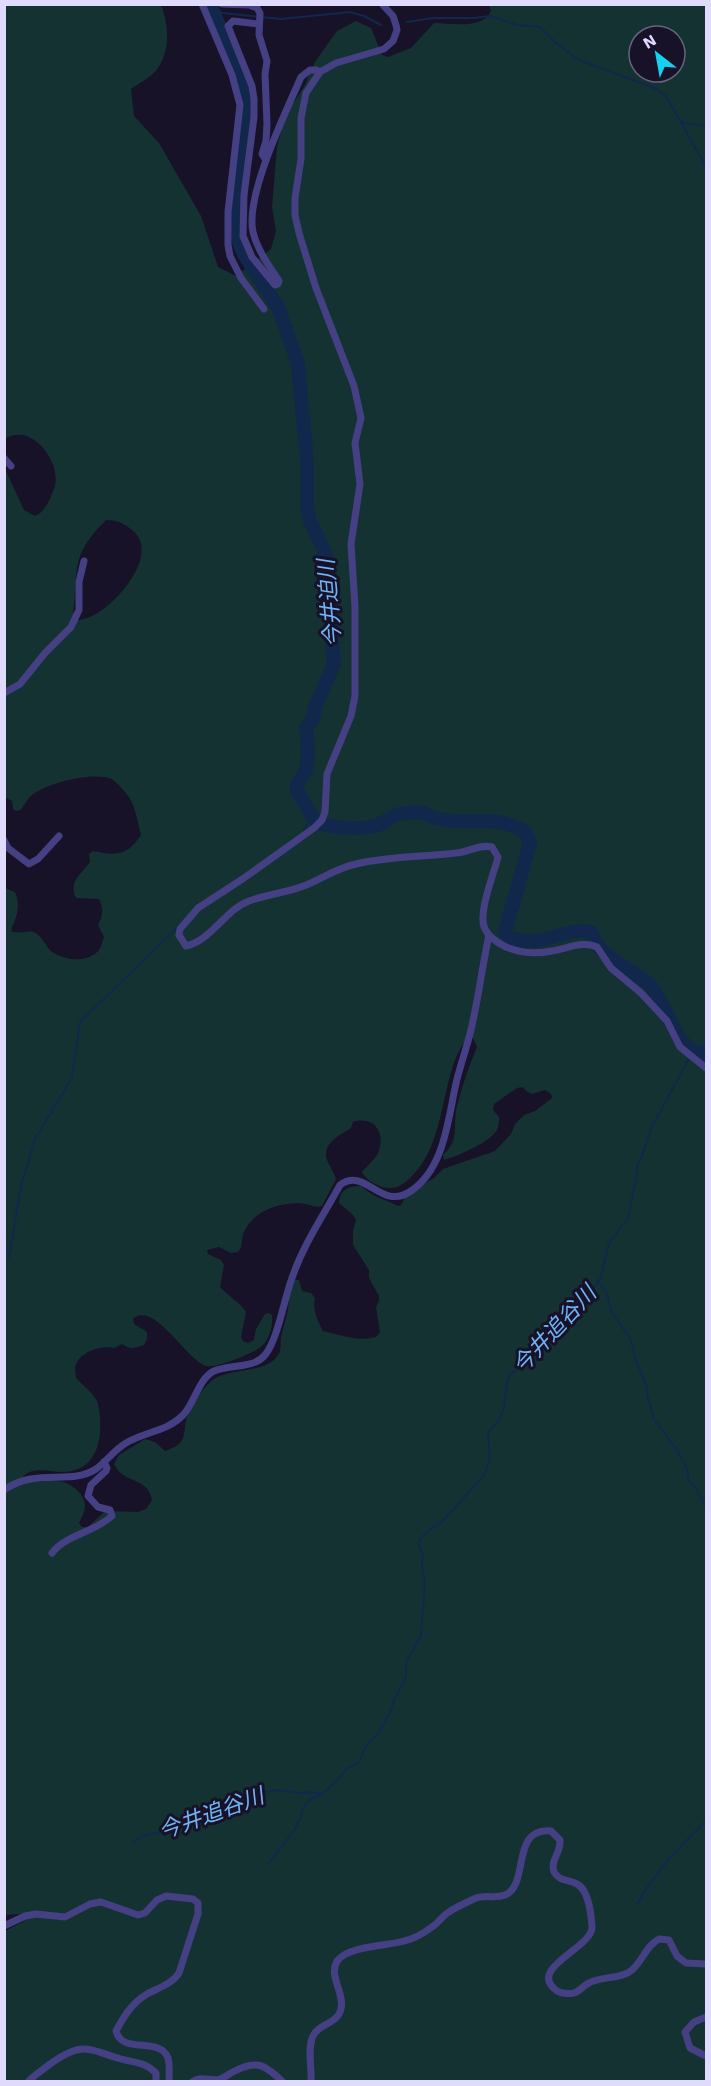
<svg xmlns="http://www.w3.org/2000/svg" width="711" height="2086" viewBox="0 0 711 2086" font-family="'Work Sans','Noto Sans JP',sans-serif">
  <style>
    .green { fill: #153232; fill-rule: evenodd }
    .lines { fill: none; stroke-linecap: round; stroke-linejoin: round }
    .stream { stroke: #12274c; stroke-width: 2 }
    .river { stroke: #12274c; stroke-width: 14 }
    .minor { stroke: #454084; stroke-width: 7 }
    .labels { text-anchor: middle; stroke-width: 6; stroke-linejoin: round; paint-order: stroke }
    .water-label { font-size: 22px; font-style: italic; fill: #70b4f6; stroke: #171228 }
  </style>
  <rect width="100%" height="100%" fill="#171228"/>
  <path class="green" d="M156,4L162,7C169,28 170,50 158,68C152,77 139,83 131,89L134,116L159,143L201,216L218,267L236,276L271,249L276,231L272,207L277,147L285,116L305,85L315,62L337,31L356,21L371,28L382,55L388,57L411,48L434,23C452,23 482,30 491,11L489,5H706V2081H5V1931L24,1921L21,1914L4,1915L5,888L15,892C22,909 15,917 11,931C19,935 30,928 37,934C43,938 46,947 52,952C65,960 83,963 96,953C101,950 102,942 104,937L98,925C103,915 104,909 99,899L76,898C68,882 81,874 90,862L89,854L93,851C116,856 127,856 141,835C137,821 136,804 125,792C122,788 116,782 112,779C94,771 46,783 32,795C27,799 24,805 21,810L16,811L13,809L12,801L5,797V469L24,510L35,516C42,513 46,507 50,499C51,495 54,490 55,486C61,461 31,422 5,439V5ZM639,36H675V72H639ZM106,520C117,520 123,523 132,530C165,555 105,621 77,620L73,616C79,569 69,557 106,520ZM472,1036L477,1047C469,1066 462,1086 457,1106C452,1125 461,1139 443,1155L444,1160C457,1156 495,1141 498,1127C499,1124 499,1120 499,1117L493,1110L494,1104L517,1088L523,1087L526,1091L532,1094L545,1090L551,1094L552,1098L535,1111L524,1115L515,1124L511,1134L495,1151L443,1169L434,1178L407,1194L401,1205L398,1206C383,1198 376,1199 361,1186C349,1186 340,1189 339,1203L353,1215L356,1220L353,1231V1245L369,1270V1278L379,1296V1301L376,1307L380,1332L376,1337C358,1342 341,1335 323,1331C318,1322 312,1308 315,1298L311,1293L302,1291L299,1280H294C285,1297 290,1295 288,1310C286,1319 283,1328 281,1337C280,1344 282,1350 278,1355C268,1373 231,1368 214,1379C206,1384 189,1406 187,1416C182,1435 189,1443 165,1451L155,1442L145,1439L119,1455L114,1464C124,1485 148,1476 152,1500L146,1509L138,1512L105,1511L88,1527H82L79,1523C82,1517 85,1511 85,1505C84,1493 70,1482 58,1481C47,1480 37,1483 25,1481L23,1476C37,1464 54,1475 71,1471C97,1466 102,1439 100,1416C99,1410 99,1403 95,1398C91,1391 82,1385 76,1378C76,1375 75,1371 75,1368C78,1352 101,1345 114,1348L122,1344C130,1350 135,1348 144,1345L147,1339V1332L134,1324L133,1319C154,1300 187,1361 206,1366C215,1369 254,1353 262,1346C270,1339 273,1325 272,1315L269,1313L265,1314L256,1329L254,1340L248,1343L243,1341L241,1337L246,1312C239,1301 229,1297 220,1287L224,1265L221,1260L208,1254L207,1250L219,1247L231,1253L238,1252C244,1246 240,1237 245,1230C256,1210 276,1204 298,1203C307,1203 313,1208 322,1206L336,1179C334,1172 327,1163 326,1156C325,1141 341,1135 351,1128L353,1122C359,1120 365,1120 372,1123C383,1130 383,1148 375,1158C371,1163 366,1167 362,1172C367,1181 378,1187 388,1188C398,1189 405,1183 412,1176C439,1149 441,1105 452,1069C455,1058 461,1046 468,1037Z"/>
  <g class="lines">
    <g class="stream">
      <path d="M214,12L281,19L350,12L364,16L381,25"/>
      <path d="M407,22L433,18H474L490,16L517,25L540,27L557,44L579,60L657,89L666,96L706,167"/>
      <path d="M681,120L684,123L706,126"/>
      <path d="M303,833L308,822L313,818"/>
      <path d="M9,1257L21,1186L35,1139L72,1078L80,1022L177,928"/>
      <path d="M598,1282L606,1292L612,1313L630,1338L637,1363L647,1387V1394L654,1419L677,1450L688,1471V1480L695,1487L706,1507"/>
      <path d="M133,1842L143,1836L168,1830L192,1820L208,1810L222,1807L233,1801L249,1795L277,1790L302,1793L312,1792L321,1794L337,1781L346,1769L359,1763L363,1752L370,1741L377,1735L389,1715L395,1698L402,1685L406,1677V1662L421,1636L425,1581L422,1568L423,1553L419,1546L420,1539L428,1531L442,1522L485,1474L490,1458L488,1433C510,1409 502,1407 508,1378L529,1358L561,1319L585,1300L601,1277L609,1243L628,1218L636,1179L637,1165L641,1159L651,1129L693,1051"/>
      <path d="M269,1863L293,1832L301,1817L302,1810L308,1801L321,1794"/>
      <path d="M637,1904C656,1871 679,1847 706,1821"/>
    </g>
    <path class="river" d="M210,4L236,65L244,91L247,112L236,207L239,243L245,256L279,309L298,364L307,462V507L310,521L327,557L330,580L329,589L332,617V636L334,664L315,707L313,718L306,728L308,753L306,770L297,785V790L313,818C325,829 360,830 375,826C383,824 389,818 396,815C401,813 412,813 419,812C425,812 429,817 435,818C468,827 494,812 525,832L530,843L505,932L509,937C542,951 570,923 592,933C595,955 635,970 650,985C664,1000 674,1041 693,1051C696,1052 703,1052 706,1053"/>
    <g class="minor">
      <path d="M202,4L232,75L240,105L228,212V245L230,256L241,278L264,309"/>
      <path d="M222,4L249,5L257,8L260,13L259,35L267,61L265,74L267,124L266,141L262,154L266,160"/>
      <path d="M382,4L393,16L396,25L397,30L393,41L384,49L336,63L320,72L306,93L301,118V159L295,198V215L299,233L316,288L354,386L361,418L355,443L360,484L351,544L355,607V696L351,716L327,774L325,812L322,820L314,828L244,878L198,908L180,929L179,935L186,946C212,940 225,910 249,901C267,894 287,893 306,885C323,878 337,868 356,864C389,856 423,857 456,853C469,852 479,844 492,847L498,857C494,874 477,914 485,929C489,938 498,943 506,947C520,953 537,954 552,951C566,949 583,940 597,947L611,968L641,993L667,1021L680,1047L706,1068"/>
      <path d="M258,24L233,21L228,26L252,86L254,99V117L244,195L243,236L252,257L275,285L278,284L279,281C269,266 257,249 253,232C245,195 286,112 301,77L310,70H316L320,72"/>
      <path d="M4,458L11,466"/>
      <path d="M4,693L20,684L45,653L71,627L79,610V582L84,561"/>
      <path d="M4,840L8,848L29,864L38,859L59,836"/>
      <path d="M4,1490C37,1467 70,1486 96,1469C107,1461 114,1450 126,1443C144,1432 168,1431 183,1415C195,1403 198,1379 214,1371C229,1364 254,1369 265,1355C278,1339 284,1299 292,1278C303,1245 323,1216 340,1185C366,1166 380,1212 411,1191C446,1167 448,1116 457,1079C461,1064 466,1049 470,1034C478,1002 482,967 489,935"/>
      <path d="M52,1553C67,1534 93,1533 112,1516L110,1510L98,1507L88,1496L91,1485L106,1471L107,1468L104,1462"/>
      <path d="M4,1926L25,1916L36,1914L65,1917L90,1904L101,1902L138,1915L145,1913L157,1900L166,1896L193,1899L198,1903V1914L179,1973C172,1984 158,1988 147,1994C132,2003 124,2016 116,2031C122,2055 160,2036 168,2058C170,2065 169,2074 169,2082"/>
      <path d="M706,2017L694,2022L685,2032L690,2048L706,2056"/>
      <path d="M28,2082C34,2075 43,2070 50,2064C83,2041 87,2049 121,2059C135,2063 145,2062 156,2073V2082"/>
      <path d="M192,2082C202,2075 210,2082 220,2079C226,2077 231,2072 237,2070C259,2059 267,2067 283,2082"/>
      <path d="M311,2082C312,2068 307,2048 313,2036C319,2023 337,2025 341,2009C345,1993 327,1974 338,1960C350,1946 387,1946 404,1941C413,1939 424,1933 432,1927C437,1924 441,1918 446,1914C454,1908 465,1903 474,1899C483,1894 495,1899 505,1895C530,1885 510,1827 551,1831L560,1840C561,1853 550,1860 554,1872C560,1882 568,1879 577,1884C589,1890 591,1914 592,1926C594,1948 525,1968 557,1991C562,1994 568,1994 574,1993C580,1991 584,1985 589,1983C602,1976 622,1979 632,1970C643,1960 646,1946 659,1939L669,1940L677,1956L682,1960L686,1963L706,1964"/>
    </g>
  </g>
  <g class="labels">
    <g class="water-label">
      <text transform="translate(329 603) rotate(-95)" y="8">今井迫川</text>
      <text transform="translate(554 1329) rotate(-47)" y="8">今井追谷川</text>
      <text transform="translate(211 1813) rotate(-20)" y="8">今井追谷川</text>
    </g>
  </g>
  <rect width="711" height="2086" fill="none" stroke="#e0dbfd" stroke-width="12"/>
  <g transform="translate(657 54) rotate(329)"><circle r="28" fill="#171228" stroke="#67627d" stroke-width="1.5"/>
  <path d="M0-4.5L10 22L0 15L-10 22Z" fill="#14d3f0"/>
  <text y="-9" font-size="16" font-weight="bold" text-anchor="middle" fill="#e0dbfd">N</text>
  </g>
</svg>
